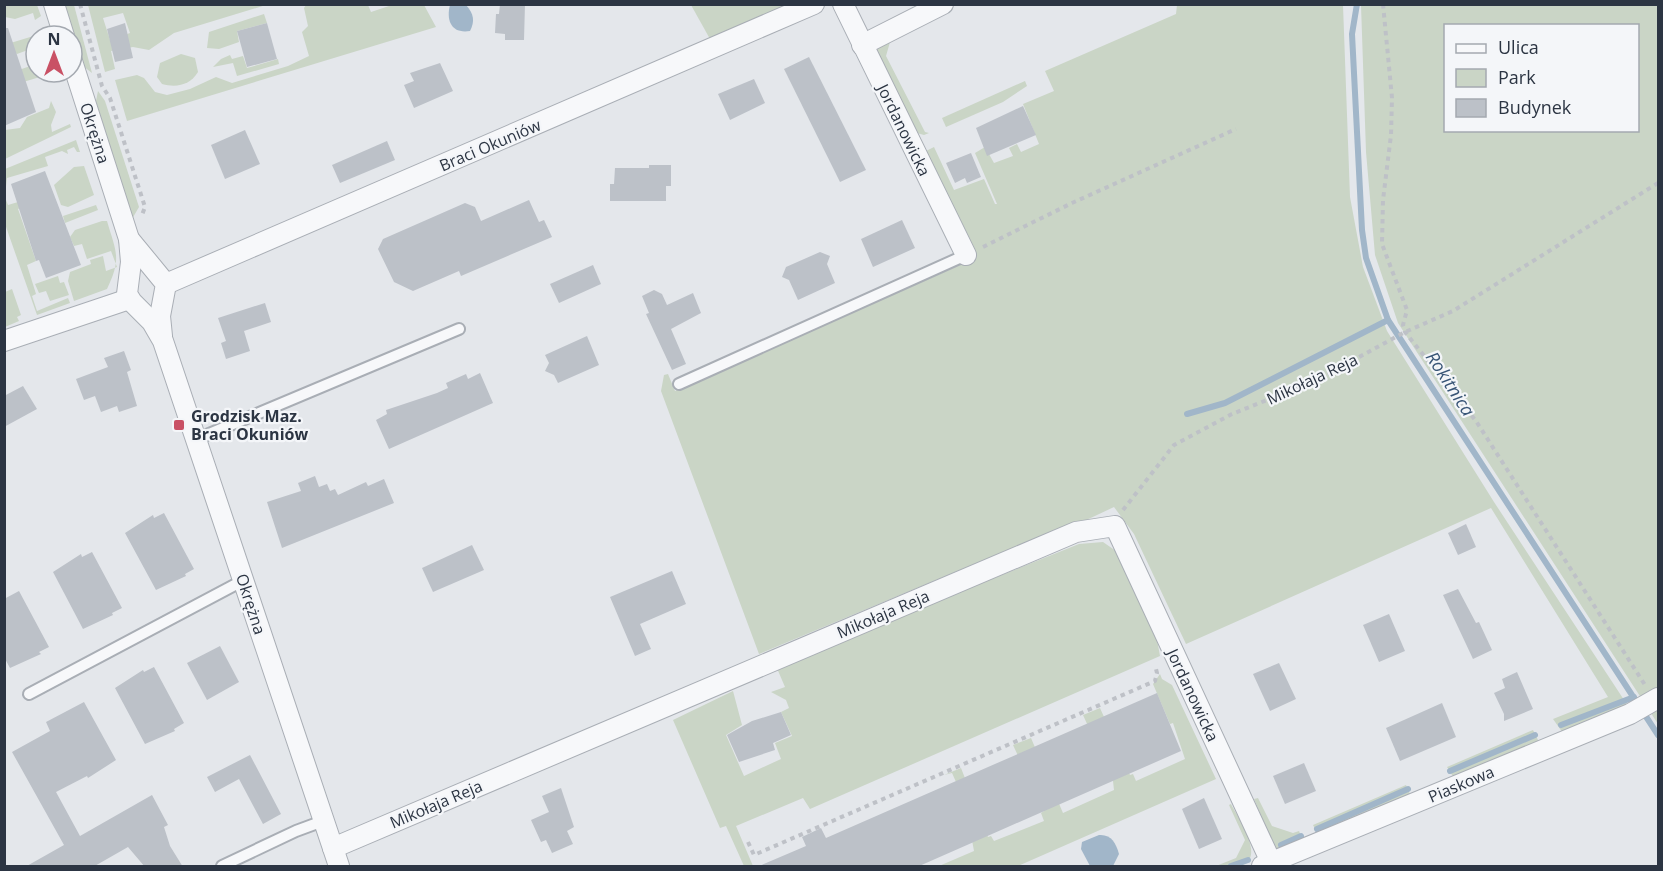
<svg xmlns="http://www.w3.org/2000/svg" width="1663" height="871" viewBox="0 0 1663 871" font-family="'Open Sans',sans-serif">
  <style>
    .green { fill: #cad5c6; fill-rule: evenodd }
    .water { fill: #a1b6c9 }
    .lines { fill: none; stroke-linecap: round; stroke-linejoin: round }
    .stream { stroke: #a1b6c9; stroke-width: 6 }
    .building { fill: #bcc1c8 }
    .lane-casing { stroke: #a9aeb5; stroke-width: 14 }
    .street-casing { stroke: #a9aeb5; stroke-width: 22 }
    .path { stroke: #bec1c7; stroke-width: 4; stroke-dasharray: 4.5 4.5; stroke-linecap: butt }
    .lane { stroke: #f7f8fa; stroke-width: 10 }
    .street { stroke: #f7f8fa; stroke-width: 20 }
    .poi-dot { fill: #c95165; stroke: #f4f6f9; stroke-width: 2 }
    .labels { text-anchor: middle; stroke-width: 4.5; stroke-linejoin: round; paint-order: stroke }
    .street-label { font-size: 16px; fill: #2c3543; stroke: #f4f6f9 }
    .poi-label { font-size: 16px; font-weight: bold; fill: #2c3543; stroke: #f4f6f9; text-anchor: start }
    .water-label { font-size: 18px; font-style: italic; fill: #385576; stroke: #f4f6f9 }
  </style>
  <rect width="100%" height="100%" fill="#e4e7eb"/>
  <g class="green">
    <path d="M5,4L37,5L41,16L35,20L33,13L15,19L5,17Z"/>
    <path d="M64,5H74L92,73L83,66Z"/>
    <path d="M88,5H266L174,33L149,50L133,47L111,51L115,69L105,72ZM123,13L130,33L110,40L103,18Z"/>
    <path d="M306,5H368L371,12L392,5H424L436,27L127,121L115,80L137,75L144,78L155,92L167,95L190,89L216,77L232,83L288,66L309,56L302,32L308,26L304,8Z"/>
    <path d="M691,5H789L710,39Z"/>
    <path d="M1177,5H1343L1350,197L1363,267L1387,331L1494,502L1628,706L1565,736L1553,719L1608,697L1491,508L1186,644L1134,534L1114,507L1080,523L1068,525L759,654L661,391L664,375L668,374L675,391L976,258L922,153L934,147L954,190L984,179L995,204H997L975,153L985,147L994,163L1013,156L1009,148L1017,144L1021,152L1039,144L1023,104L1054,91L1045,71L1176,14Z"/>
    <path d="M1361,5H1658V724L1398,323L1375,255L1366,152ZM1446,26H1638V130H1446Z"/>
    <path d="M264,14L267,23L237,31L239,42L219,49L207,48L209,32Z"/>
    <path d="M40,34L36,36V47L17,54L4,45Z"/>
    <path d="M892,35L886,56L925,132L929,133L924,135L917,133L872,44Z"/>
    <path d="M181,54L195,58L198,72C190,85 177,88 162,84L157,77L160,63Z"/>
    <path d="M230,55L232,59L243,56L247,68L278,59L279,64L237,76L233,63L213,67L221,59Z"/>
    <path d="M36,64V72L53,73L20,83L16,71Z"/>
    <path d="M1025,81L1027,86L1003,102L946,127L942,118Z"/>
    <path d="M98,91L105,101L139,207L132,219L96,101Z"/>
    <path d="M51,101L56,112L51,125L52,132L70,124L71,127L5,159V130L20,128L27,117L49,108Z"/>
    <path d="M76,140L80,152H77L74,147L67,150L68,154L62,151L45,157L48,166L7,178L5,195V169Z"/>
    <path d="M84,166L94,195L68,207L61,205L54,185L74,167Z"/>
    <path d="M4,195L8,205L18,202L20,208L18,209L36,261L27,265L36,294L32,296L37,311L68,298L70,303L37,315L5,224Z"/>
    <path d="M96,205L98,210L65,223L63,216Z"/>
    <path d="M102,221H107C116,252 122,258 107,289L74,301L68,281L70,272L91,264L90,260L103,256L106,271L117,267L111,251L87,259L82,244L74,246L70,237L75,230Z"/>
    <path d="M58,276L60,283L64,282L69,295L50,301L46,291L39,293L35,284Z"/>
    <path d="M12,289L21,315L17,317L19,321L5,327V292Z"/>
    <path d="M1103,542L1116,551L1156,634L1160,656L810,809L803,798L736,826L753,866H744L726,826L720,828L673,720L733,691L742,725L726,735L744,776L781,759L775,743L792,736L781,712L789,708L786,700L771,692L785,687L776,666L1079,544Z"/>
    <path d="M1160,674L1162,679L1172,685L1216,779L1018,866H939L974,851L965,802L952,773L944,775L961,768L988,837L991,836L994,841L1044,821L1041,813L1044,811L1013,745L1031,738L1063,813L1114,790L1113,781L1083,715L1100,708L1130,775L1133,774L1136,781L1185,759L1173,723L1170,724L1153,684Z"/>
    <path d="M1533,730L1539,742L1454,778L1447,767Z"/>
    <path d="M1406,785L1410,794L1317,833L1313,825Z"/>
    <path d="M1258,798L1272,826L1293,833L1299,831L1302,839L1276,850L1254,799Z"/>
    <path d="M1231,804C1238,818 1267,859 1240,866C1233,868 1224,867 1216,866L1236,858L1245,840L1229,805Z"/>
  </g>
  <g class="water">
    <path d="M450,5H466C474,14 475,21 470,31C451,34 446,20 450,5Z"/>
    <path d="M1099,835C1111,834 1116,843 1119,854L1113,866H1090L1081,849L1082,842Z"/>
  </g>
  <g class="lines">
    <g class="stream">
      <path d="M1357,4L1352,34L1362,230L1366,258L1388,320L1658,735"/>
      <path d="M1187,414L1225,403L1388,320"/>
      <path d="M1561,725L1634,697"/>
      <path d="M1450,771L1535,735"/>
      <path d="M1317,829L1408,789"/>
      <path d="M1281,845L1301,836"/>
      <path d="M1231,866L1248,860"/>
    </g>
  </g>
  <g class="building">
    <path d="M500,4H525L524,40H505V34L495,33L496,14H499Z"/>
    <path d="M125,23L133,58L115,62L107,29Z"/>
    <path d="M267,23L277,59L247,67L237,31Z"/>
    <path d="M4,28H8L36,112L4,126Z"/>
    <path d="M809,57L866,170L840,182L784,69Z"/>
    <path d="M440,63L453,91L414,108L404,85L414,81L410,73Z"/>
    <path d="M754,79L765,103L730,120L718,94Z"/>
    <path d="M1023,106L1036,135L987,156L976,128Z"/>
    <path d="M245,130L260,164L225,179L211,145Z"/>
    <path d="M387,141L395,160L340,183L332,165Z"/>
    <path d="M971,153L981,177L967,183L965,178L955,183L946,163Z"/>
    <path d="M649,165H671V186H666V201H610V184H614L615,168H649Z"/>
    <path d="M45,171L81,265L46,278L39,260L36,261L11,184Z"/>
    <path d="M529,200L539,222L544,220L552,237L461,276L459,271L413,291L394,282L378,249L383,239L465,203L475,207L481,221Z"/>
    <path d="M902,220L915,248L873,267L861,239Z"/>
    <path d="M820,252L830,256L827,264L835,283L798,300L789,280L782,277L786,267Z"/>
    <path d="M593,265L601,284L559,303L550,284Z"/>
    <path d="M654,290L662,294L667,305L693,293L701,313L671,329L686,364L672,370L646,314L649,313L642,296Z"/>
    <path d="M265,303L271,322L244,331L250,351L226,359L221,343L226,341L218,318Z"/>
    <path d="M587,336L599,365L558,383L554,375L545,371L549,363L545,355Z"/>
    <path d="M124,351L131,370L127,372L137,406L119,412L117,406L101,412L95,396L84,400L76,379L108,367L104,358Z"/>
    <path d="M480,373L493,403L389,449L376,420L387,414L386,410L437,393L448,388L446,383L466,374L468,379Z"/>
    <path d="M23,386L37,409L4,427V396Z"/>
    <path d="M315,476L319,487L327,484L330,491L335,489L338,495L366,482L368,486L384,479L394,503L282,548L267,502L301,491L298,483Z"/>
    <path d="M164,513L194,569L185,574L186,576L156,590L125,533L153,515L154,518Z"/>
    <path d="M1466,524L1476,547L1458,555L1448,533Z"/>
    <path d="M472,545L484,570L433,592L422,568Z"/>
    <path d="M92,552L122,608L112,613L113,615L83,629L53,572L81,554L82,557Z"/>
    <path d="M672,571L686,604L640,624L651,649L635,656L610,597Z"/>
    <path d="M1458,589L1476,623L1479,622L1492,650L1473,659L1443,595Z"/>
    <path d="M19,591L49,647L39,652L41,654L10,668L4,657V599Z"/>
    <path d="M1389,614L1405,651L1379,662L1363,625Z"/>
    <path d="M220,646L239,682L207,700L187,663Z"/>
    <path d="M1279,663L1296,699L1270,711L1253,674Z"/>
    <path d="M154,667L184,723L174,729L175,731L145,744L115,688L143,670L144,672Z"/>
    <path d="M1517,672L1533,709L1504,721V714L1494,693L1505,688L1502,679Z"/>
    <path d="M1157,693L1181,751L992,834L917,867H757L806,846L802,837L821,828L826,838Z"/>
    <path d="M84,702L116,760L88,778L87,776L56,792L80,836L152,795L168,825L164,827L170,846L183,867H145L128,847L93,867H25L64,845L12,752L50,731L46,722Z"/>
    <path d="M1442,703L1456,737L1400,761L1386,728Z"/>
    <path d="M781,712L791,735L773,743L775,750L739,762L727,735L752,721Z"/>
    <path d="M250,755L281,814L263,824L239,779L215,792L207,777Z"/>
    <path d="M1304,763L1316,791L1285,804L1273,776Z"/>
    <path d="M561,788L574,827L567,831L573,844L552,853L546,840L541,842L531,820L549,812L542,796Z"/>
    <path d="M1204,798L1222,839L1199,849L1182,809Z"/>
  </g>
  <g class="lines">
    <g class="lane-casing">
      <g id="lane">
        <path d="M679,384L966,255"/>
        <path d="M197,439L459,329"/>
        <path d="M29,694L244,580"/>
        <path d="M222,866L296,831L323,821"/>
      </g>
    </g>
    <g class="street-casing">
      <g id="street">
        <path d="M54,4L64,36"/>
        <path d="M843,4L966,255"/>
        <path d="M862,45L943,4"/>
        <path d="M72,61L129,239L131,262L127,294L132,302L152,322L163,341L339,866"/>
        <path d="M129,239L166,284L160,316L162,336"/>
        <path d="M166,284L814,4"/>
        <path d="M4,341L129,299"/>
        <path d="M333,848L1076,532L1115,526L1271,862"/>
        <path d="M1262,866L1630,714L1658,698"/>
      </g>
    </g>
    <g class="path">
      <path d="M80,4L102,86L110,98L145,207L142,215"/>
      <path d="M1383,4L1392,98L1391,135L1383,200L1382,244L1407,310L1403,325L1405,332L1476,421L1645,685"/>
      <path d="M983,247L1072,203L1236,129"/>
      <path d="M1123,510L1174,445L1232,414L1317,380L1405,332L1453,311L1658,183"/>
      <path d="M748,842L754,855L1155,681L1157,673L1155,665"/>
    </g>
    <use href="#lane" class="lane"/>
    <use href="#street" class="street"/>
  </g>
  <rect class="poi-dot" x="173" y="419" width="12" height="12" rx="3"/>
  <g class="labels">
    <g class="street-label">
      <text transform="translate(904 130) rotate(64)" y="6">Jordanowicka</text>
      <text transform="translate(95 133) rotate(72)" y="6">Okrężna</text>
      <text transform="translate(490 145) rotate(-23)" y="6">Braci Okuniów</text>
      <text transform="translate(1312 379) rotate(-25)" y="6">Mikołaja Reja</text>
      <text transform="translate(251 604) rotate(72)" y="6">Okrężna</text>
      <text transform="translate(883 614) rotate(-23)" y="6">Mikołaja Reja</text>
      <text transform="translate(1193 695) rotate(65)" y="6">Jordanowicka</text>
      <text transform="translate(1461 784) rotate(-23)" y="6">Piaskowa</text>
      <text transform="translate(436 804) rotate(-23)" y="6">Mikołaja Reja</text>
    </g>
    <g class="poi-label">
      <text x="191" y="422">Grodzisk Maz.<tspan x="191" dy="18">Braci Okuniów</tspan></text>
    </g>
    <g class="water-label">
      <text transform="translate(1450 384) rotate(57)" y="6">Rokitnica</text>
    </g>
  </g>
  <rect width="1663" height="871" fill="none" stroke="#2c3543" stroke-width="12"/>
  <rect x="1444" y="24" width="195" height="108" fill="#f4f6f9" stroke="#a4a9b0" stroke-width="1.5"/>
  <rect x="1456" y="44" width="30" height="9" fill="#f7f8fa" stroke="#a4a9b0" stroke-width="1.5"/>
  <text x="1498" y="54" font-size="18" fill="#2c3543">Ulica</text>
  <rect x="1456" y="69" width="30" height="18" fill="#cad5c6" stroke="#a4a9b0" stroke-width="1.5"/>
  <text x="1498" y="84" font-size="18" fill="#2c3543">Park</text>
  <rect x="1456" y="99" width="30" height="18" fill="#bcc1c8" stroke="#a4a9b0" stroke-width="1.5"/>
  <text x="1498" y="114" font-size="18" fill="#2c3543">Budynek</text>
  <g transform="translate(54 54)"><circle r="28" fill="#f4f6f9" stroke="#a4a9b0" stroke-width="1.5"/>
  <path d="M0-4.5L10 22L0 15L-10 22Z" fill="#c95165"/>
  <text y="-9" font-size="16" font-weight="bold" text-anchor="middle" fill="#2c3543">N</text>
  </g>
</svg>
